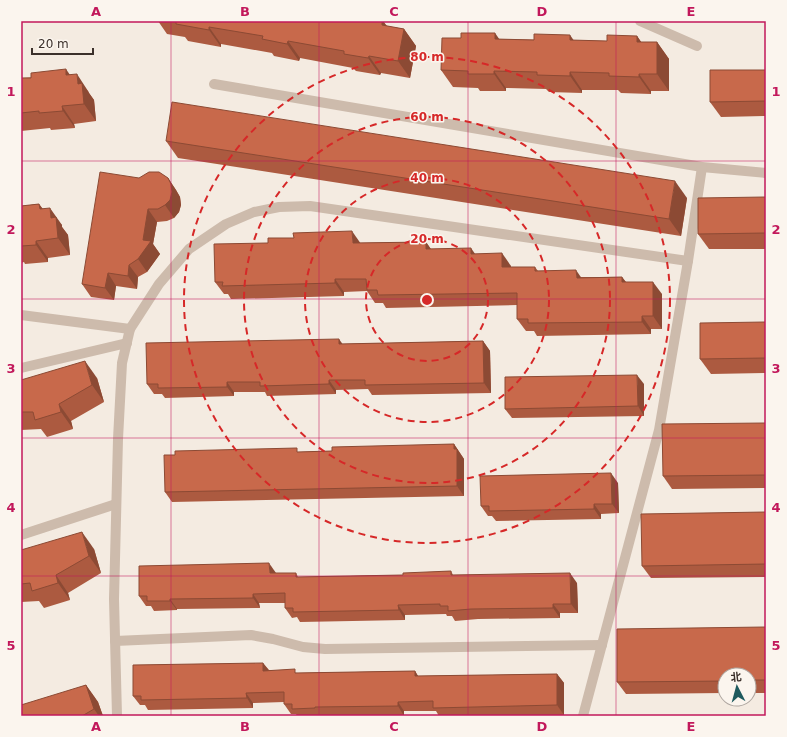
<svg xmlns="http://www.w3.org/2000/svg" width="787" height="737" viewBox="0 0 787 737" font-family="'DejaVu Sans','Noto Sans SC',sans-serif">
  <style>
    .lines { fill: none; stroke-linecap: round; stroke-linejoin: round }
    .service { stroke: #cdbbac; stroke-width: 10 }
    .wall { fill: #ac5a40 }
    .shaded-wall { fill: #8c4a34 }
    .building { fill: #c8694b; stroke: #8c4a34 }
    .grid { fill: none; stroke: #c2185b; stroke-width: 1; stroke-opacity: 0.55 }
    .ring { fill: none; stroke: #d62828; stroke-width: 2; stroke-dasharray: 7 5 }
    .centre { fill: #d62828; stroke: #fbf5ee; stroke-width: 2 }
    .ring-label { font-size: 12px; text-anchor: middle; font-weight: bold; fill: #d62828; stroke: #fbf5ee; stroke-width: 3; stroke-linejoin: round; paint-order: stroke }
    .neatline { fill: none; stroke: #c2185b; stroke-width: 1.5 }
    .grid-label { font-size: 13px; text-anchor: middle; font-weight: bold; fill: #c2185b }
  </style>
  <rect width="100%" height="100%" fill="#f4ebe1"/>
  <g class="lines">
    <g class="service">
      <path d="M640,21L697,46"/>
      <path d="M214,84L702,167L766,173"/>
      <path d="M21,315L130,329"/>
      <path d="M21,368L127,343"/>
      <path d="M21,535L116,504"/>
      <path d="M115,641L251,635L273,639L303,647L325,649L602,645"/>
      <path d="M117,716L114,599L118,439L122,363L130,329L159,284L189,249L226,224L254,212L279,207L310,206L688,261"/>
      <path d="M583,716L659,430L688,261L702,167"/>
    </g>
  </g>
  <g class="wall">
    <path d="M158,21H383L387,26L404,29L416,46L410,78L381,73L380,75L356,71L353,68L300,58L299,61L274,56L272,53L221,44V47L188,41L185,37L167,34Z"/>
    <path d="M637,36L641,42H657L669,59V91H651V94L621,93L618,90H582V93L549,92L546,89L506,88V91H480L478,88L453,87L441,70L499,39L607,41Z"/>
    <path d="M766,70V116L721,117L710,102Z"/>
    <path d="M69,75L88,91L89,93L94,100L96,121L74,124L75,128L51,130L50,128L21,131V78Z"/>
    <path d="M166,141L687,198L681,236L178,158Z"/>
    <path d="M139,178H168L176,190L180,197L181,205L179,212L174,218L167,221L157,222L153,244L160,254L147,272L138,277L137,289L116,286L114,300L91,297L82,284Z"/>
    <path d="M766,197V249H709L698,234Z"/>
    <path d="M39,204L43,209L62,225V227L68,235L70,255L48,258V262L25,264L24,262L21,263V206Z"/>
    <path d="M426,242L431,249L475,254L511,266V267H535L538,271L581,277H622L626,282L662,294V329H651V334L537,336L534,331H526L517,319V305L386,308L383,303H375L367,291L344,292V296L231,299L228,294H224L215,282L360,243Z"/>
    <path d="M766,322V373L711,374L700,359Z"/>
    <path d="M483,341L490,351L491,393L372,395L368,389L336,390V394L267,396L265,392H234V396L165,398L162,394H154L147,384L342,344Z"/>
    <path d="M97,378L104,402L71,421L73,429L47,437L41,429L21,430V380Z"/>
    <path d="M644,384V416L512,418L505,409Z"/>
    <path d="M766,423V488L672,489L663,476Z"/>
    <path d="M454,444L464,459V496L172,502L165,492L299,452L332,451Z"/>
    <path d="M618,483L619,513L601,514V519L496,521L492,516H488L481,506Z"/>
    <path d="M766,512V577L651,578L642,566Z"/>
    <path d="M94,549L101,573L68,593L70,600L44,608L39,601L21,602V550Z"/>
    <path d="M451,571L453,575L577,583L578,613H560V618L478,619L455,621L452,616H447L446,614L405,615V620L300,622L297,617L292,618L285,608V603H259L260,608L177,609V610L154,611L151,606H146L139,596L276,573H296L298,577L403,575Z"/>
    <path d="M766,627V693H749V675H725V693L626,694L617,682Z"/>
    <path d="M263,663L269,670L298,673L415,671L418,676L557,674L564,683V715L524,716H439L436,711H404V716H297L296,714H291L284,704V702L253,703V708L148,710L145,705H140L133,696Z"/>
    <path d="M86,685L98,702L103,716H21Z"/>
  </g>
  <g class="shaded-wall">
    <path d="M382,21H383L394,37L382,25Z"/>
    <path d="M209,27L221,44V47L209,30Z"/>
    <path d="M404,29L416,46L410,78L398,61Z"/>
    <path d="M495,33L507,50L495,39Z"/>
    <path d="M570,35L582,52L570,40Z"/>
    <path d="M637,36L649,53L637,42Z"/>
    <path d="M288,41L300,58L299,61L287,44Z"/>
    <path d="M657,42L669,59V91L657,74Z"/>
    <path d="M369,56L381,73L380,75L368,58Z"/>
    <path d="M66,69L78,87L66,75Z"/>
    <path d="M494,71L506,88V91L494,74Z"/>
    <path d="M570,72L582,90V93L570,76Z"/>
    <path d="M77,74L88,91L89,93L94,100L96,121L84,104L78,84Z"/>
    <path d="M639,74L651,91V94L639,77Z"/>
    <path d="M62,106L74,124L75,128L63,111Z"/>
    <path d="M168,178L176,190L180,197L181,205L179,212L174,218L165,205Z"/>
    <path d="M675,181L687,198L681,236L669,219Z"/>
    <path d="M39,204L51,221L40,209Z"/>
    <path d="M50,208L62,225V227L68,235L70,255L58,238L51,218Z"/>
    <path d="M148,209L157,222L153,244L160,254L147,272L138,259L143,240Z"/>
    <path d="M352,231L361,244L353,243Z"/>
    <path d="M36,241L48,258V262L36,245Z"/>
    <path d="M426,242L434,254L426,249Z"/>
    <path d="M471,248L480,261L471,254Z"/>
    <path d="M502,253L511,266V280L502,267Z"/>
    <path d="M129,265L138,277L137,289L128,276Z"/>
    <path d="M576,270L585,283L577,278Z"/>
    <path d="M108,273L116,286L114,300L105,288Z"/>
    <path d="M622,277L631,289L622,282Z"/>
    <path d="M335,279L344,292V296L335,283Z"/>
    <path d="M653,282L662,294V329L653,316Z"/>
    <path d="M642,316L651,329V334L642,322Z"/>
    <path d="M339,339L346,349L339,344Z"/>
    <path d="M483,341L490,351L491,393L484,383Z"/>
    <path d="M85,361L97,378L104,402L92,385Z"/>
    <path d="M637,375L644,384V416L638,406Z"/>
    <path d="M329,380L336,390V394L329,384Z"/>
    <path d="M227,382L234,392V396L227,387Z"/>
    <path d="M59,404L71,421L73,429L61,412Z"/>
    <path d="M454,444L464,459V496L457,486Z"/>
    <path d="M611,473L618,483L619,513L612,504Z"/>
    <path d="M594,504L601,514V519L594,509Z"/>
    <path d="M82,532L94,549L101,573L89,556Z"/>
    <path d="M269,563L276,573L277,583L270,573Z"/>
    <path d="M570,573L577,583L578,613L571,604Z"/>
    <path d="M56,575L68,593L70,600L58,583Z"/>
    <path d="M253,594L259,603L260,608L253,598Z"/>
    <path d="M170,599L177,609V610L170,601Z"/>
    <path d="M553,604L560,613V618L553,608Z"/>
    <path d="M398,605L405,615V620L399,610Z"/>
    <path d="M263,663L270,672L263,671Z"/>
    <path d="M415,671L421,681L415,676Z"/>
    <path d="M557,674L564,683V715L557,705Z"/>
    <path d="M86,685L98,702L103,716H99L94,709Z"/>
    <path d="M246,693L253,703V708L247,698Z"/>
    <path d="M398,702L404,711V716L398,706Z"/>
  </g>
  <g class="building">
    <path d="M176,21H382V25L404,29L398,61L369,56L368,58L344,54V51L288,41L287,44L262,39L263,36L209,27V30L176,24Z"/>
    <path d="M461,33H495V39L534,40V34L570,35V40L607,41V35L637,36V42H657V74H639V77L609,76V73L570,72V76L537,75V72L494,71V74H468V71L441,70L442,38H461Z"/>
    <path d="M66,69V75L77,74L78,84L82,83L84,104L62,106L63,111L39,113V111L21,113V78H31V73Z"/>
    <path d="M710,70H766V101L710,102Z"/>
    <path d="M172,102L675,181L669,219L166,141Z"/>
    <path d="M100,172L139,178L149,172H159L168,178L171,184L172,192L170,200L165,205L158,209H148L143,240L151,241L138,259L129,265L128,276L108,273L105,288L82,284Z"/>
    <path d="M766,197V233L698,234V198Z"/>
    <path d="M39,204L40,209L50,208L51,218L56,217L58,238L36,241V245L21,246V206Z"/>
    <path d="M352,231L353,243L426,242V249L471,248V254L502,253V267H535V271L576,270L577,278L622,277V282H653V316H642V322L528,323V319H517V293L378,295L377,290H367L366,279H335V283L222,286L223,282H215L214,244L268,243V238H294L293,233Z"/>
    <path d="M766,322V358L700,359V323Z"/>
    <path d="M339,339V344L483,341L484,383L365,385V380H329V384L260,386V382H227V387L158,388V384H147L146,343Z"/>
    <path d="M85,361L92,385L59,404L61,412L35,420L33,412H21V380Z"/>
    <path d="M637,375L638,406L505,409V377Z"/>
    <path d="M766,423V475L663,476L662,424Z"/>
    <path d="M454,444V449H457V486L165,492L164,455H175V451L297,448V452L332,451V447Z"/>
    <path d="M611,473L612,504H594V509L489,511V506H481L480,476Z"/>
    <path d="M766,512V564L642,566L641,514Z"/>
    <path d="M82,532L89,556L56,575L58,583L32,591L30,583L21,584V550Z"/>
    <path d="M269,563L270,573H296V577L403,575V573L451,571V575L570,573L571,604H553V608L471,609L448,611V606H440V604L398,605L399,610L293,612V608H285V593L253,594V598L170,599V601H147V596H139V566Z"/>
    <path d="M766,627V680H749V675H725V681L617,682V629Z"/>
    <path d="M263,663V671L295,669V673L415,671V676L557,674V705L433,708V701L398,702V706L315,707V708L292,709V704H284V692L246,693L247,698L141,700V696H133V665Z"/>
    <path d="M86,685L94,709L82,716H21V705Z"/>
  </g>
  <path class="grid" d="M171,21V716M319,21V716M468,21V716M616,21V716M21,161H766M21,299H766M21,438H766M21,576H766"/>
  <g class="ring">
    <circle cx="427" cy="300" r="61"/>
    <circle cx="427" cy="300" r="122"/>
    <circle cx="427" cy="300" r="183"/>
    <circle cx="427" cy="300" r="243"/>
  </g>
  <circle cx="427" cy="300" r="6" class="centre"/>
  <g class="ring-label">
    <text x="427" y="61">80 m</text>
    <text x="427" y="121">60 m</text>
    <text x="427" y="182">40 m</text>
    <text x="427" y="243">20 m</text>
  </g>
  <rect width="787" height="737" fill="none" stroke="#fbf5ee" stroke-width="44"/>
  <g transform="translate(737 687) rotate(354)"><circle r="19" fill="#fbf5ee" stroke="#aea6a0"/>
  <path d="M0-3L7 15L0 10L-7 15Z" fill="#1f5a5e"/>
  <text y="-6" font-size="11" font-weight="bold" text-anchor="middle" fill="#3b302b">北</text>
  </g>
  <path d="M32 48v6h61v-6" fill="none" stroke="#3b302b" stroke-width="2"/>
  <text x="38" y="48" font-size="12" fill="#3b302b" stroke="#fbf5ee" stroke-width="3" paint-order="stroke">20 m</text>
  <rect x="22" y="22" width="743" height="693" class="neatline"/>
  <g class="grid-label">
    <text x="96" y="16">A</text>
    <text x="245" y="16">B</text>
    <text x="394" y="16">C</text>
    <text x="542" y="16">D</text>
    <text x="691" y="16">E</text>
    <text x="11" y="96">1</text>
    <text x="776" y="96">1</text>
    <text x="11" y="234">2</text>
    <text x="776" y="234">2</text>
    <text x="11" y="373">3</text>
    <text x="776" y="373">3</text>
    <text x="11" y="512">4</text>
    <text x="776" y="512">4</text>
    <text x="11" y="650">5</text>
    <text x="776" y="650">5</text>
    <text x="96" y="731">A</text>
    <text x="245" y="731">B</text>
    <text x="394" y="731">C</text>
    <text x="542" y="731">D</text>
    <text x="691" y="731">E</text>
  </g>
</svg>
